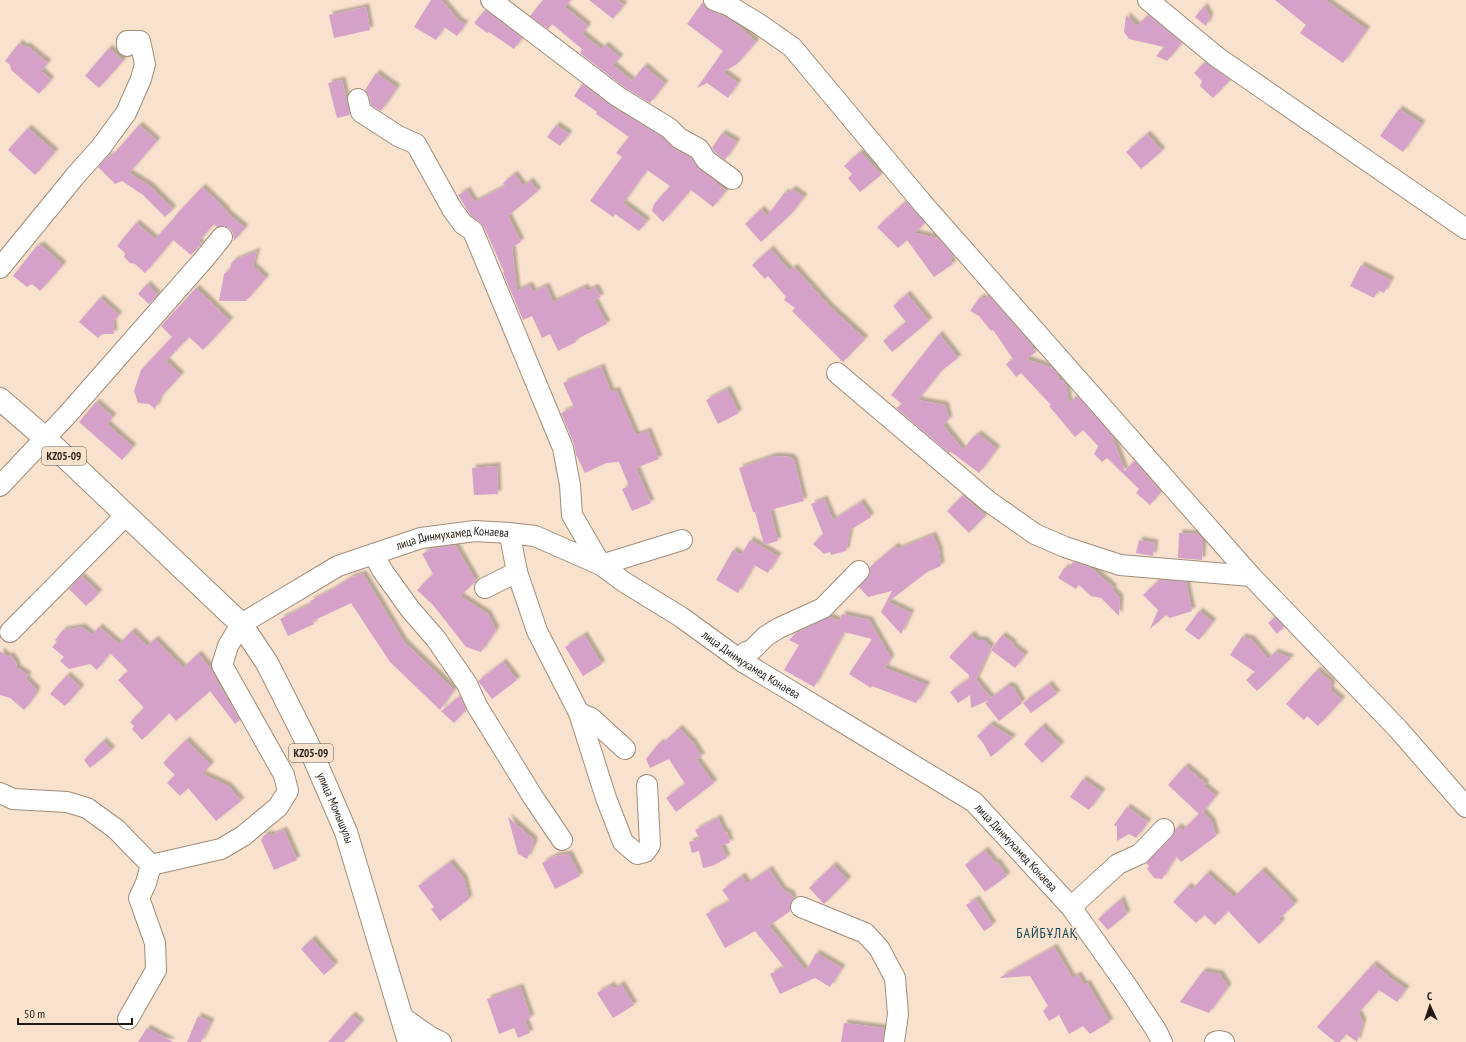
<svg xmlns="http://www.w3.org/2000/svg" width="1466" height="1042" viewBox="0 0 1466 1042" font-family="'PT Sans Narrow',sans-serif">
  <style>
    .building { fill: #d6a1c9; filter: url(#shadow) }
    .lines { fill: none; stroke-linecap: round; stroke-linejoin: round }
    .minor-casing { stroke: #a18c79; stroke-width: 22 }
    .major-casing { stroke: #a18c79; stroke-width: 24 }
    .minor { stroke: #fff; stroke-width: 20 }
    .major { stroke: #fff; stroke-width: 22 }
    .labels { text-anchor: middle; stroke-width: 3; stroke-linejoin: round; paint-order: stroke }
    .shield { fill: #f9e2cd; stroke: #63574b; stroke-width: 1 }
    .shield-label { font-size: 11px; font-weight: bold; fill: #231b13 }
    .street-label { font-size: 12px; fill: #231b13; stroke: #f9e2cd }
    .quarter-label { font-size: 14px; letter-spacing: 1px; fill: #144859; stroke: #f9e2cd }
  </style>
  <defs>
    <filter id="shadow"><feDropShadow dx="3.5" dy="-3.5" stdDeviation="1" flood-color="#0004"/></filter>
  </defs>
  <rect width="100%" height="100%" fill="#f9e2cd"/>
  <g class="building">
    <path d="M431,0H440L443,2L459,21L465,24L457,36L444,27L436,40L414,27Z"/>
    <path d="M543,0H571L565,7L588,26L582,34L601,49L605,45L620,58L613,65L632,81L644,66L665,84L650,103L624,87L580,53L582,49L552,24L548,29L530,16Z"/>
    <path d="M589,0H617L624,5L613,19Z"/>
    <path d="M1275,0H1325L1367,30L1343,63L1300,33L1306,25Z"/>
    <path d="M703,2L706,8L731,20L756,42L737,64L723,72L738,83L728,98L707,83L697,88L723,51L687,24Z"/>
    <path d="M1204,6L1210,17L1206,26L1195,17Z"/>
    <path d="M366,7L370,30L334,38L329,15Z"/>
    <path d="M485,10L522,38L514,49L489,32L487,33L474,23Z"/>
    <path d="M1126,15L1137,26L1148,15L1182,43L1167,61L1156,56L1164,47L1129,39L1124,32Z"/>
    <path d="M19,43L24,47L27,46L48,63L41,71L51,80L39,94L11,70L10,65L5,61Z"/>
    <path d="M109,48L123,61L99,88L85,76Z"/>
    <path d="M1205,62L1230,80L1213,98L1200,86L1202,81L1194,73Z"/>
    <path d="M376,73L397,88L381,111L371,105L369,96L365,90Z"/>
    <path d="M342,80L350,115L337,118L328,83Z"/>
    <path d="M582,84L611,106L662,137L673,148L691,158L699,169L718,183V185L726,191L713,207L691,190L663,222L652,211L654,204L670,186L647,170L623,203L647,221L639,231L615,214L613,217L590,201L622,157L616,153L629,137L596,114L597,112L574,96Z"/>
    <path d="M1399,109L1422,124L1403,152L1380,136Z"/>
    <path d="M139,125L157,141L129,173L150,186L173,209L165,217L143,195L122,181L115,184L98,167L109,155L111,157Z"/>
    <path d="M556,125L569,134L560,146L547,137Z"/>
    <path d="M28,128L55,152L35,175L8,150Z"/>
    <path d="M722,133L737,142L725,160L715,152L712,148Z"/>
    <path d="M1147,134L1162,151L1141,169L1126,152Z"/>
    <path d="M860,152L881,175L860,192L848,178L852,174L844,166Z"/>
    <path d="M514,174L523,186L530,181L538,191L508,216L521,242L512,247L517,291L529,285L533,292L546,286L553,302L585,287L587,291L595,287L601,297L594,300L607,324L575,340L576,342L558,351L550,334L542,338L532,316L523,320L503,273L504,272L484,227L480,222L471,216L458,195L467,190L474,202L505,186L503,183Z"/>
    <path d="M202,187L227,211L226,212L245,228L234,241L233,233L230,228L223,226L217,227L214,224L199,241L201,244L191,255L173,240L145,273L135,264L130,263L124,257L125,253L117,246L136,223L155,239L175,217V216Z"/>
    <path d="M792,189L804,197L791,214L761,242L745,224L761,209L767,216L785,192L788,194Z"/>
    <path d="M906,201L925,223L915,233L937,238L953,255L950,259L953,264L934,277L907,240L898,248L877,227Z"/>
    <path d="M41,245L63,265L40,291L32,284L27,287L13,276L36,247Z"/>
    <path d="M770,249L790,271L794,267L830,307L865,339L843,362L792,311L795,308L784,300L786,297L768,276L765,279L752,265Z"/>
    <path d="M257,251L253,266L266,278L246,301H219L224,274L230,269L231,264L233,261Z"/>
    <path d="M1361,265L1391,280L1384,293L1378,290L1374,298L1350,286Z"/>
    <path d="M147,284L158,295L149,304L138,294Z"/>
    <path d="M196,288L230,321L203,350L189,337L166,361L181,375L160,398L155,409L149,404L138,403L134,391L141,370L172,337L161,326Z"/>
    <path d="M907,294L929,321L892,352L883,341L906,322L893,306Z"/>
    <path d="M989,296L1028,341L1036,352L1026,359L1052,368L1056,372L1059,380L1064,381L1066,384L1069,403L1077,396L1111,434L1125,471L1134,461L1161,492L1150,505L1136,493L1139,489L1107,458L1102,462L1094,454L1098,446L1083,430L1075,437L1049,406L1051,405L1021,373L1016,377L1006,364L1013,359L993,330L991,331L979,316L970,311L980,297L983,299Z"/>
    <path d="M100,298L119,315L113,322L114,334H102L98,338L79,322Z"/>
    <path d="M939,334L958,358L941,371L918,400L945,405L949,419L943,425L963,450L972,438L978,434L997,449L979,473L951,452L949,453L896,408L902,404L891,395Z"/>
    <path d="M601,367L611,392L616,390L636,435L648,431L659,459L636,468L651,503L632,511L622,489L629,486L619,462L606,463L585,473L576,455L574,444L561,413L574,407L563,383Z"/>
    <path d="M727,389L739,413L718,424L706,400Z"/>
    <path d="M96,402L113,417L107,424L133,447L122,460L79,422Z"/>
    <path d="M774,456L790,457L794,460L804,501L770,510L778,541L764,545L755,512H753L739,468Z"/>
    <path d="M497,466L498,494L474,495L472,468Z"/>
    <path d="M963,495L985,516L969,533L947,511Z"/>
    <path d="M824,499L833,520L861,502L871,517L850,530L846,551L831,555L830,552L824,554L813,544L823,534L811,504Z"/>
    <path d="M1179,533L1198,534L1203,539L1202,560L1178,558Z"/>
    <path d="M933,535L939,550L941,566L927,572L888,602L911,613L901,634L881,612L892,591L868,597L859,587L870,574V567L895,546L898,549Z"/>
    <path d="M750,540L778,556L768,573L754,565L738,593L716,580L733,550L741,555Z"/>
    <path d="M1139,540L1155,543L1153,556L1136,553Z"/>
    <path d="M455,545L476,581L460,596L488,614L496,630L481,652L466,647L433,605L417,590L433,574L422,554L434,548Z"/>
    <path d="M1073,562L1090,567L1114,588L1112,590L1120,598L1119,616L1101,598L1091,596L1079,585L1076,589L1058,578L1064,568H1069Z"/>
    <path d="M363,574L404,642L454,690L440,710L390,662L351,603L313,621L314,624L288,636L280,619L311,604L310,601L330,591L352,577Z"/>
    <path d="M81,576L99,593L86,606L69,589Z"/>
    <path d="M1159,580L1186,582L1192,611L1170,618L1166,615L1150,629L1158,610L1143,595Z"/>
    <path d="M1199,611L1213,622L1199,640L1185,630Z"/>
    <path d="M842,614L869,620L891,658L885,668L927,685L916,703L872,686L871,688L849,674L872,639L844,632L814,687L784,670L799,645L789,640L796,633L829,617L840,621Z"/>
    <path d="M1275,617L1284,627L1277,634L1268,623Z"/>
    <path d="M82,627L92,635L99,627L119,644L132,631L147,646L155,639L183,668L198,654L211,669L218,683L240,720L235,724L210,691L176,721L169,713L142,740L132,729L134,726L130,722L144,708L118,680L128,671L110,653L97,670L90,664L69,669L60,661L64,657L52,647L57,642L55,640L63,630Z"/>
    <path d="M971,634L977,640H984L991,647L976,680L991,698L1008,685L1014,688L1022,703L999,721L985,703L989,700L971,708L970,695L958,703L950,692L969,679V675L949,657Z"/>
    <path d="M584,635L602,664L583,676L565,647Z"/>
    <path d="M1002,635L1014,644L1012,645L1025,655L1015,668L991,650Z"/>
    <path d="M1242,637L1251,639L1268,659L1275,652L1291,658L1257,691L1246,680L1255,672L1230,655Z"/>
    <path d="M0,651L8,657L10,655L16,663L17,668L28,675L26,679L37,690L34,697L24,710L10,698L0,695Z"/>
    <path d="M503,662L517,680L492,699L478,681Z"/>
    <path d="M1317,670L1332,683L1330,690L1342,700L1318,726L1307,716L1304,720L1286,704Z"/>
    <path d="M67,675L81,688L65,706L50,694Z"/>
    <path d="M1049,684L1057,694L1031,713L1023,703Z"/>
    <path d="M460,696L466,710L454,723L441,711Z"/>
    <path d="M990,724L1013,738L991,757L983,743L977,736Z"/>
    <path d="M1042,726L1061,745L1042,763L1024,744Z"/>
    <path d="M679,728L691,741H692L702,757L696,759L714,783L676,812L666,798L685,784L669,759L650,768L646,759L660,742L662,744Z"/>
    <path d="M186,740L211,765L202,774L228,786L241,801L216,821L188,788L180,796L167,783L175,775L163,763Z"/>
    <path d="M103,741L112,750L90,768L84,760Z"/>
    <path d="M1185,766L1206,784L1204,786L1216,796L1203,812L1212,822L1216,836L1181,862L1176,856L1162,879L1154,878L1147,869L1149,866L1146,863L1172,837L1175,829L1178,827L1183,830L1199,814L1168,785Z"/>
    <path d="M1083,779L1102,792L1089,810L1070,797Z"/>
    <path d="M1127,807L1148,822L1136,838L1129,834L1117,841V827L1114,825Z"/>
    <path d="M508,817L534,840V844L527,859L518,854Z"/>
    <path d="M718,818L725,833L727,832L730,843L721,845L727,858L712,866L703,868L699,851L692,853L689,842L700,839L695,830Z"/>
    <path d="M284,830L297,860L274,870L261,840L264,835L270,834L272,835Z"/>
    <path d="M985,850L995,863L997,862L1007,876L985,892L965,865Z"/>
    <path d="M569,854L580,876L555,889L542,863L555,856Z"/>
    <path d="M450,862L464,879L469,899L440,921L431,909L434,907L418,886Z"/>
    <path d="M833,865L848,880L824,904L809,888Z"/>
    <path d="M769,869L783,890L791,894L793,899L790,903V911L769,926L806,971L816,953L842,968L830,987L815,978L780,994L770,974L784,967L755,931L725,948L706,914L730,901L722,890L742,876L747,884Z"/>
    <path d="M1262,870L1295,904L1279,919L1282,922L1259,944L1228,911L1215,925L1204,915L1196,923L1173,902L1188,886L1192,890L1207,873L1234,897Z"/>
    <path d="M976,899L993,925L984,931L966,905Z"/>
    <path d="M1121,899L1127,914L1108,930L1098,919Z"/>
    <path d="M312,939L335,965L324,975L301,949Z"/>
    <path d="M1054,947L1072,978L1078,975L1084,985L1087,983L1110,1022L1090,1034L1083,1026L1069,1034L1059,1015L1049,1021L1043,1011L1048,1006L1030,976L999,978Z"/>
    <path d="M1373,964L1390,978L1406,989L1397,1002L1379,990L1358,1013L1363,1022L1357,1042L1346,1034L1340,1042H1335L1317,1027Z"/>
    <path d="M1203,971L1220,974L1228,987L1209,1013L1180,1002Z"/>
    <path d="M621,984L634,1005L613,1018L597,993L611,985L614,989Z"/>
    <path d="M520,987L531,1018L525,1021L530,1033L518,1038L514,1028L499,1034L487,999Z"/>
    <path d="M352,1015L361,1023L344,1042H328Z"/>
    <path d="M198,1016L211,1022L201,1042H187Z"/>
    <path d="M844,1023L884,1028L883,1042H841Z"/>
    <path d="M147,1028L173,1042H138Z"/>
  </g>
  <g class="lines">
    <g class="minor-casing">
      <g id="minor">
        <path d="M491,0L617,96L669,128L679,138L699,149L706,160L732,179"/>
        <path d="M714,0L728,5L759,24L792,47L924,205L1251,576L1398,729L1466,807"/>
        <path d="M1148,0L1217,57L1466,229"/>
        <path d="M358,99L361,112L398,136L416,144L452,209L463,224L473,231L563,448L570,485L572,515L601,565L682,540"/>
        <path d="M0,268L76,175L101,147L126,113L141,79L145,64L140,41H127V46"/>
        <path d="M837,373L988,501L1035,534L1065,547L1120,565L1251,576"/>
        <path d="M0,486L68,414L205,258L222,237"/>
        <path d="M509,533L511,541L517,572L537,631L579,713L606,798L623,842L637,854L645,852L650,845L647,785"/>
        <path d="M374,554L382,570L410,609L436,639L467,684L477,706L533,797L562,840"/>
        <path d="M485,588L517,572"/>
        <path d="M10,632L126,515"/>
        <path d="M743,662L746,652L752,650L766,636L779,628L823,608L859,571"/>
        <path d="M579,713L591,718L625,749"/>
        <path id="s1" d="M0,793L13,799L67,802L87,808L116,829L151,865L221,849L243,836L278,807L288,791L284,775L222,665L228,646L241,624L338,566L421,538L475,531L509,533L535,536L601,565L624,582L681,617L743,662L862,734L974,802L1071,907L1127,986L1156,1030L1162,1042"/>
        <path d="M801,907L865,933L879,948L895,978L898,1014L894,1042"/>
        <path d="M1071,907L1118,864L1140,854L1164,829"/>
        <path d="M402,1017L429,1036L441,1042"/>
        <path d="M128,1019L156,970L155,943L139,898L146,883L151,865"/>
        <path d="M1215,1042L1219,1041L1224,1042"/>
      </g>
    </g>
    <g class="major-casing">
      <g id="major">
        <path id="s2" d="M0,399L45,438L241,624L267,663L307,742L346,832L409,1042"/>
      </g>
    </g>
    <use href="#minor" class="minor"/>
    <use href="#major" class="major"/>
  </g>
  <g class="labels">
    <g class="shield">
      <rect x="42" y="447" width="44" height="18" rx="3"/>
      <rect x="289" y="744" width="44" height="18" rx="3"/>
    </g>
    <g class="shield-label">
      <text x="64" y="460">KZ05-09</text>
      <text x="311" y="757">KZ05-09</text>
    </g>
    <g class="street-label">
      <text dy="4" stroke="none"><textPath href="#s1" startOffset="757">лица Динмухамед Конаева</textPath></text>
      <text dy="4" stroke="none"><textPath href="#s1" startOffset="1093">лица Динмухамед Конаева</textPath></text>
      <text dy="4" stroke="none"><textPath href="#s2" startOffset="537">улица Момышулы</textPath></text>
      <text dy="4" stroke="none"><textPath href="#s1" startOffset="1417">лица Динмухамед Конаева</textPath></text>
    </g>
    <g class="quarter-label">
      <text x="1047" y="938">БАЙБҰЛАҚ</text>
    </g>
  </g>
  <g transform="translate(1430 1006) rotate(357)" stroke="#f9e2cd" stroke-width="3" paint-order="stroke">
  <path d="M0-3L7 15L0 10L-7 15Z" fill="#231b13"/>
  <text y="-6" font-size="11" font-weight="bold" text-anchor="middle" fill="#231b13">С</text>
  </g>
  <path d="M18 1018v6h114v-6" fill="none" stroke="#231b13" stroke-width="2"/>
  <text x="24" y="1018" font-size="12" fill="#231b13" stroke="#f9e2cd" stroke-width="3" paint-order="stroke">50 m</text>
</svg>
